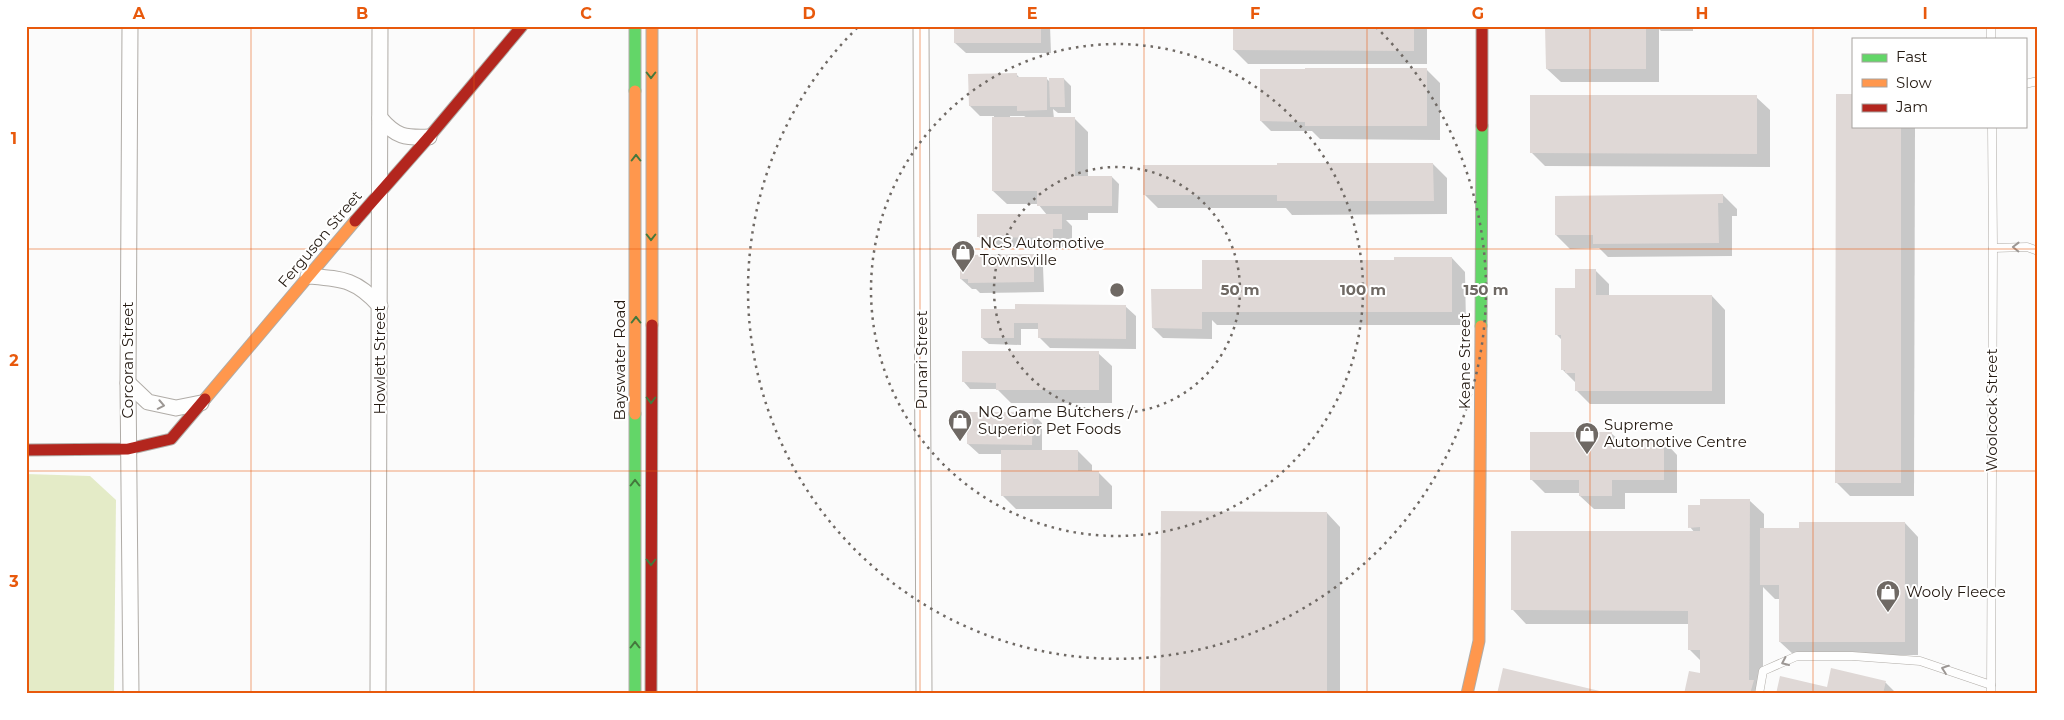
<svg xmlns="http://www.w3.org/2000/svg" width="2064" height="720" viewBox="0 0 2064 720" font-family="Montserrat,sans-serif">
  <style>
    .green { fill: #e4ebc7 }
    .shadow { fill: #0003; fill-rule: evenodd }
    .building { fill: #dfd8d6 }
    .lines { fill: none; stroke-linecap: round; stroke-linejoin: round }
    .lane-casing { stroke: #b0aca7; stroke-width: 9 }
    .street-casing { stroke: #b0aca7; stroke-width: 17 }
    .fast-casing { stroke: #b0aca7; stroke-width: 13 }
    .slow-casing { stroke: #b0aca7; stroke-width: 13 }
    .jam-casing { stroke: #b0aca7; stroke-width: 13 }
    .lane { stroke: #fefefe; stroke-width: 8 }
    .street { stroke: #fefefe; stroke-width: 15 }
    .fast { stroke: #63d668; stroke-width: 11 }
    .slow { stroke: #ff974d; stroke-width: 11 }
    .jam { stroke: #b3261e; stroke-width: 11 }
    .oneway { stroke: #44783d }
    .oneway2 { stroke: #9c9794 }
    .grid { fill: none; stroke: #e8590c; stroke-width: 1; stroke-opacity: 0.55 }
    .ring { fill: none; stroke: #6f6964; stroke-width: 2.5; stroke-dasharray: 2.5 5 }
    .labels { text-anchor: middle; stroke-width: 4; stroke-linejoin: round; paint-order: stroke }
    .street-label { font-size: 15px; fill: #241a12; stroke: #fff }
    .poi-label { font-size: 15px; fill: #241a12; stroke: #fff; text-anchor: start }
    .centre { fill: #6f6964; stroke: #fff; stroke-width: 2.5 }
    .ring-label { font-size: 15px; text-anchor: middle; font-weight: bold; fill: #6f6964; stroke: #fff; stroke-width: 4; stroke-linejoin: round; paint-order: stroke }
    .neatline { fill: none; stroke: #e8590c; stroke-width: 2 }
    .grid-label { font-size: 16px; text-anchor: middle; font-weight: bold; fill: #e8590c }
  </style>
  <rect width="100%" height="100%" fill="#fbfbfb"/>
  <path class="green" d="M26,474L90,476L116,500L114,694H26Z"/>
  <g class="shadow">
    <path d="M955,26H1050L1051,53H966L955,43Z"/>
    <path d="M1234,26H1427V64H1248L1234,50Z"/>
    <path d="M1547,26H1693V31H1661L1659,29V82H1561L1547,69Z"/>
    <path d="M1426,69L1440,83V140L1320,139L1312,131H1271L1261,121Z"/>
    <path d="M1016,74L1020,78H1046L1051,83L1064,79L1071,86V113H1058L1053,109L1054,119H1075L1088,132V177H1112L1119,184L1118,213H1088V220H1066L1072,226V239H1063V247H988L978,236L1047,215L1038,204H1007L993,191L994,116H980L970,106ZM1010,116H1024L1027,118H1010Z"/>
    <path d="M1756,97L1770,110V167L1545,166L1532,153Z"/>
    <path d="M1853,126H1915L1914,496H1850L1836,482Z"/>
    <path d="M1433,164L1447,178V214L1292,215L1286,208H1158L1144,194Z"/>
    <path d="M1723,195L1737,209V216H1732V256L1608,257L1599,248L1570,249L1556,235Z"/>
    <path d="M1033,255L1043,266L1044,292L980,293L976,289H972L961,279Z"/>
    <path d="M1452,258L1465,272L1466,325H1217L1212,320V339L1163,338L1153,328L1201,290L1395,261Z"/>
    <path d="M1595,270L1609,284V296H1712L1725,310V404H1590L1576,390V383L1562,369V340L1557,335L1576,290Z"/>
    <path d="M1125,306L1136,316V349L1050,348L1040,338V329H1021V345L989,344L982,338L1016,310Z"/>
    <path d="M1098,353L1112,366V403H1011L997,389H970L964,382Z"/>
    <path d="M1032,413L1042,423V451H1078L1092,465V473H1099L1112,486V509H1016L1002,495V454H979L968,444Z"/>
    <path d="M1611,433L1620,441H1664L1677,455V493H1625V509H1594L1580,496V493H1545L1531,479Z"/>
    <path d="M1750,501L1764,514V530L1905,523L1918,537V655H1794L1780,642V599H1775L1763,587V691L1765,694H1685L1701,674V661L1689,649V624H1526L1513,610L1695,533L1690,527Z"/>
    <path d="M1327,513L1340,527V694H1162Z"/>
    <path d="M1832,669L1886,683L1897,694H1777L1828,689Z"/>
  </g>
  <g class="building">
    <rect x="954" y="26" width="87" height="17"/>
    <path d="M1233,26H1414V51L1233,50Z"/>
    <path d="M1545,26H1646V69H1546Z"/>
    <path d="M1305,68H1427V126H1305V122L1260,121V69H1305Z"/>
    <path d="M1017,73V77H1047V110L1017,111V106H969L968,74Z"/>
    <path d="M1049,78H1064L1065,107H1050Z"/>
    <path d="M1836,94H1853V126H1901V483H1835Z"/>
    <path d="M1530,95H1757V154L1530,153Z"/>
    <path d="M992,117H1075V176H1112V206H1037V191H992Z"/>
    <path d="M1277,163H1433L1434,201H1277V195H1143V165H1277Z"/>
    <path d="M1723,194V203H1718L1719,243L1593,244V235H1555V196Z"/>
    <path d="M977,214H1062V229H1053V238L977,237Z"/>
    <path d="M1034,254V282L968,283V279H960V255Z"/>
    <path d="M1394,257H1452V312H1202V329L1152,328L1151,289H1202V260H1394Z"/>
    <path d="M1575,269H1596V295H1712V391H1575V373H1565V370H1561V335H1555V288H1575Z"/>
    <path d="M1015,304L1126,305V339L1038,338V323H1014V338H981V309H1015Z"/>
    <path d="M962,351H1099V390H996V383L962,382Z"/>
    <path d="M967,412H1033L1032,445L967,444Z"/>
    <path d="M1530,432H1612V440H1664V480H1612V496H1579V480H1530Z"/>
    <path d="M1001,450H1078V471H1099V496H1001Z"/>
    <path d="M1700,499H1750L1749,680H1754L1750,694H1684L1689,671L1700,673V650H1688V611L1511,610V531H1700V527L1688,528V505H1700Z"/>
    <path d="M1161,511L1327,512V694H1160Z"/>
    <path d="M1799,522H1905V642H1779V585H1760V528H1799Z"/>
    <path d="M1503,668L1608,693V694H1497Z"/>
    <path d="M1831,668L1886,681L1883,694H1776L1780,676L1827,687Z"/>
  </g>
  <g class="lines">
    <g class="lane-casing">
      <g id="lane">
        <path d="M1991,26V39"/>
        <path d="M2025,84L2038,81"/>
        <path d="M1993,248L2027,247L2038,251"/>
        <path d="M1759,694L1763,671L1797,656H1852L1920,661L1991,685"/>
        <path d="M1991,694L1993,248L1992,126"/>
      </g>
    </g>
    <g class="street-casing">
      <g id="street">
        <path d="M130,26L128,383L131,694"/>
        <path d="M921,26L924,694"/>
        <path d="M380,118C396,137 405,138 429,137"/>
        <path d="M308,276C342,279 356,279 380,306"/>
        <path d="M128,383L148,402L176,408L201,403"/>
        <path d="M378,694L380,26"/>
      </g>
    </g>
    <g class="fast-casing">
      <g id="fast">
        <path d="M635,26V91"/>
        <path d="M1481,326L1482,126"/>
        <path d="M635,414V694"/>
      </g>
    </g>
    <g class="slow-casing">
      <g id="slow">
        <path d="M635,91V414"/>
        <path d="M652,325V26"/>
        <path d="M205,399L355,221"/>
        <path d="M1467,694L1479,641L1481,326"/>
      </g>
    </g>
    <g class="jam-casing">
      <g id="jam">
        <path d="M1482,126V26"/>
        <path d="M355,221L429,137L522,26"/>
        <path d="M26,450L128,449L171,439L205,399"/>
        <path d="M651,694L652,325"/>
      </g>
    </g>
    <use href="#lane" class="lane"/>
    <use href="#street" class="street"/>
    <use href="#fast" class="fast"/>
    <use href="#slow" class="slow"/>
    <use href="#jam" class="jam"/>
  </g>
  <defs><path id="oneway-chevron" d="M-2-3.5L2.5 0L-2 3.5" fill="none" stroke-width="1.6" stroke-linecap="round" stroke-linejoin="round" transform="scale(1.25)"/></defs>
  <g class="oneway">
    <use href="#oneway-chevron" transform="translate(651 75) rotate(90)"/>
    <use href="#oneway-chevron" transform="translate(636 158) rotate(-90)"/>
    <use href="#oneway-chevron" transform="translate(651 237) rotate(90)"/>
    <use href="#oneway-chevron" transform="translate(636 320) rotate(-90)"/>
    <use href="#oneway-chevron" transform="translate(651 400) rotate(90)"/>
    <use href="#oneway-chevron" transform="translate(635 483) rotate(-90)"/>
    <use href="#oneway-chevron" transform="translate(651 562) rotate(90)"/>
    <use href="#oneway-chevron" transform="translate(635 645) rotate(-90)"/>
  </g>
  <g class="oneway2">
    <use href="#oneway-chevron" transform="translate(2016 247) rotate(-179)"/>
    <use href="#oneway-chevron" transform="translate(161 405) rotate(11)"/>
    <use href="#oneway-chevron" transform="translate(1785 662) rotate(156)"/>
    <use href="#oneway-chevron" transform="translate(1945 669) rotate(-161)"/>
  </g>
  <path class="grid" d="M251,26V694M474,26V694M697,26V694M920,26V694M1144,26V694M1367,26V694M1590,26V694M1813,26V694M26,249H2038M26,471H2038"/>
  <g class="ring">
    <circle cx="1117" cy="290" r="123"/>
    <circle cx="1117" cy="290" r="246"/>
    <path d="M1376 27A369 369 0 1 1 858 27"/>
  </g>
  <defs>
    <g id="shop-pin" transform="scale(1.25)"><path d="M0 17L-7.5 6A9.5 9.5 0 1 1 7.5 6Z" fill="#6f6964" stroke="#fff"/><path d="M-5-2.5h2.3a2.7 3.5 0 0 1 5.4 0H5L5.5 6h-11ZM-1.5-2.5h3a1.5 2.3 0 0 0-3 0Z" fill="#fff"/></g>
  </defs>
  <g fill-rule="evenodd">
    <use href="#shop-pin" x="963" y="252"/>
    <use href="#shop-pin" x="960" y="421"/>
    <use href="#shop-pin" x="1587" y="434"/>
    <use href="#shop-pin" x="1888" y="592"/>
  </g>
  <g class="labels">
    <g class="street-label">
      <text transform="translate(320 239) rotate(-50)" y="5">Ferguson Street</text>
      <text transform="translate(128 360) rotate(-90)" y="5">Corcoran Street</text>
      <text transform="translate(380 360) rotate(-90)" y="5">Howlett Street</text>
      <text transform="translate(620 360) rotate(-90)" y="5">Bayswater Road</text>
      <text transform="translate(922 360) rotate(-90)" y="5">Punari Street</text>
      <text transform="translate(1465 361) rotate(-90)" y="5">Keane Street</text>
      <text transform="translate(1992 410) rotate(-90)" y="5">Woolcock Street</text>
    </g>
    <g class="poi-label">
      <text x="980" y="248">NCS Automotive<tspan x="980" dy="17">Townsville</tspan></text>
      <text x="978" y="417">NQ Game Butchers /<tspan x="978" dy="17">Superior Pet Foods</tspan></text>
      <text x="1604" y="430">Supreme<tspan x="1604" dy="17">Automotive Centre</tspan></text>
      <text x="1906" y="597">Wooly Fleece</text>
    </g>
  </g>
  <circle cx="1117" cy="290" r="8" class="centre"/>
  <g class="ring-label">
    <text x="1240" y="295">50 m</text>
    <text x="1363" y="295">100 m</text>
    <text x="1486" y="295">150 m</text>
  </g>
  <rect width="2064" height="720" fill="none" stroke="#ffffff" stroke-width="55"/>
  <rect x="1852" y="38" width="175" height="90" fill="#ffffff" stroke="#a7a3a0"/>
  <rect x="1862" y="54" width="25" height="8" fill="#63d668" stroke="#a7a3a0"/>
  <text x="1896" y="62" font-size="15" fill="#241a12">Fast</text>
  <rect x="1862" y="79" width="25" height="8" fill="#ff974d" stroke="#a7a3a0"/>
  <text x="1896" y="88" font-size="15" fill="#241a12">Slow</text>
  <rect x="1862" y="104" width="25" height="8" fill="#b3261e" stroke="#a7a3a0"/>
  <text x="1896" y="112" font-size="15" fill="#241a12">Jam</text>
  <rect x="28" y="28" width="2008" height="664" class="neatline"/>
  <g class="grid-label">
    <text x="139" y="19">A</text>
    <text x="362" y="19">B</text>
    <text x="586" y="19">C</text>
    <text x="809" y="19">D</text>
    <text x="1032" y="19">E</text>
    <text x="1255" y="19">F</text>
    <text x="1478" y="19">G</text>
    <text x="1702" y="19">H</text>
    <text x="1925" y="19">I</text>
    <text x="14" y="144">1</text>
    <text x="14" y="366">2</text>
    <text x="14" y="587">3</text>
  </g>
</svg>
